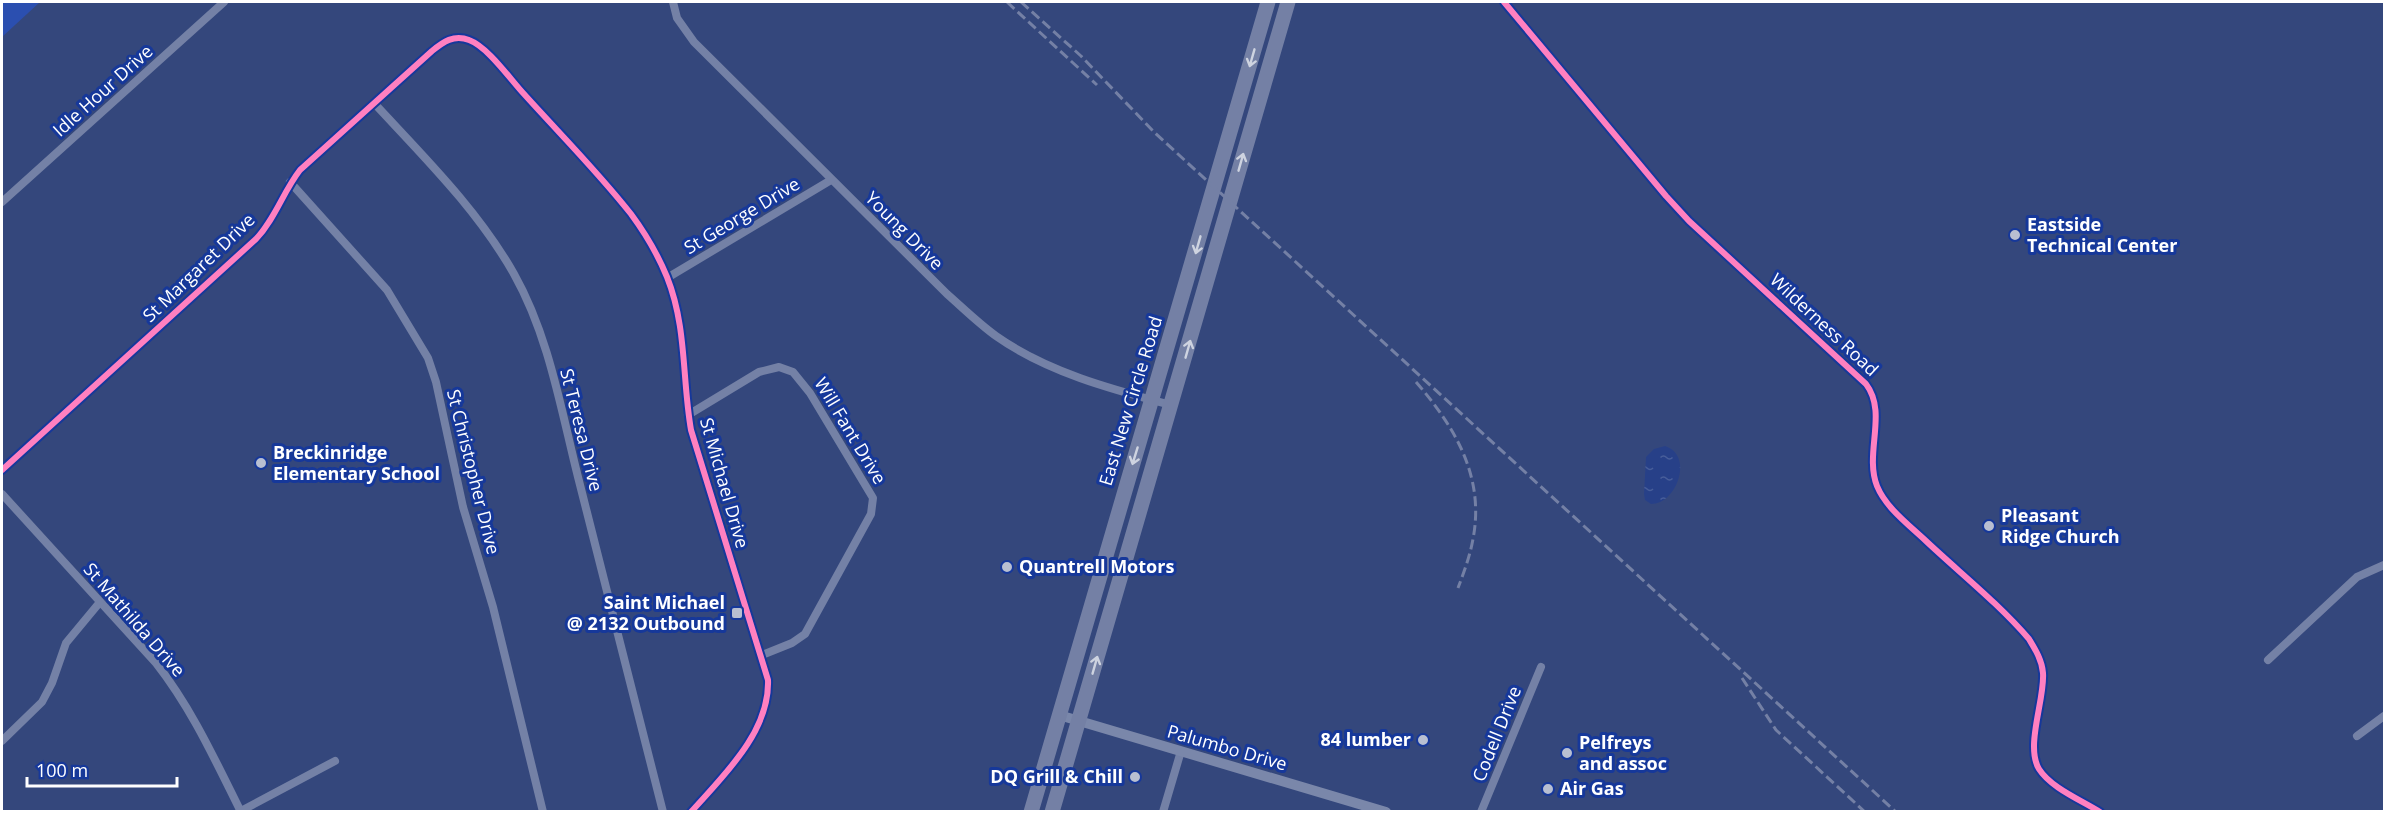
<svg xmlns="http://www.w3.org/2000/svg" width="2386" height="813" viewBox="0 0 2386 813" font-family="'Open Sans',sans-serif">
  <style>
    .grass { fill: #2b4fb0 }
    .water { fill: url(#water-ripples) }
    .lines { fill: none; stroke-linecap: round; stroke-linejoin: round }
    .street { stroke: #7481a6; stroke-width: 8 }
    .secondary { stroke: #7a87aa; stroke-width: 10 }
    .highway { stroke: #7480a5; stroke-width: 15 }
    .rail { stroke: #7480a5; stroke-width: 3; stroke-dasharray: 10 4.5; stroke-linecap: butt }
    .cycleway-casing { stroke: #16389a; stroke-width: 10 }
    .cycleway { stroke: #ff80c0; stroke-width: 6 }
    .oneway { stroke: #ced3e0 }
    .poi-dot { fill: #b8bfd1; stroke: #16389a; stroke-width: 2 }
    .labels { text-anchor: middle; stroke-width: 6; stroke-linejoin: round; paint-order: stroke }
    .street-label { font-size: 18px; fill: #fff; stroke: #16389a }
    .poi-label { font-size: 18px; font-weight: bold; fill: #fff; stroke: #16389a; text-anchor: start }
  </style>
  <defs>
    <pattern id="water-ripples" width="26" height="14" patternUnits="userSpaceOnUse" patternTransform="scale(1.5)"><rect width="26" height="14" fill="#274088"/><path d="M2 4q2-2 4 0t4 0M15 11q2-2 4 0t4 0" fill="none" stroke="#475d9a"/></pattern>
  </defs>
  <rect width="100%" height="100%" fill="#34477c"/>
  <path class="grass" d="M2,2H40L2,37Z"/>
  <path class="water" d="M1665,446C1694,455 1677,504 1651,504L1645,500L1644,494L1646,457L1654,449Z"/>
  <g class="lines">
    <g class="street">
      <path d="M673,2L677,18L694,42L947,294C963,308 978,323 996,336C1047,372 1111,389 1171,405"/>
      <path d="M1504,2L1666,196L1689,221L1866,384C1888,413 1864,453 1877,486C1886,508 1909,525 1926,541C1960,573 1998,603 2029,639C2035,649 2042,660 2043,673C2045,699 2025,746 2039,769C2051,788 2081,800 2100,812"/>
      <path d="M374,103C423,156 478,210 514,274C549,336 561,410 578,477C606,589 635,700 663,812"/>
      <path d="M290,182L387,290L428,358L436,382L463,507L493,607L543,812"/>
      <path d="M2,202L224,2"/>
      <path d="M667,278L831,180"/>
      <path d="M688,415L759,372L779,367L793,372L810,393L873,498L871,514L805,634L792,643L762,655"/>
      <path d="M2,470L256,239C275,219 283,192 300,170L432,51C443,42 454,34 469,40C488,47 510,79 524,94C560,134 598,172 631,214C645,233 658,255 667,277C687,327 682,379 691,430L768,680C770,732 723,776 691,812"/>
      <path d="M2,494L156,663C192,709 215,760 241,812"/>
      <path d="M2268,660L2357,577L2384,565"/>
      <path d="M2357,736L2384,716"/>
      <path d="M2,741L42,702L52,683L66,643L100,602"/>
      <path d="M239,812L335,761"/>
      <path d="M1163,812L1181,751"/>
      <path d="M1481,812L1541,667"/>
    </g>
    <path class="secondary" d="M1059,715L1386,812"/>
    <g class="highway">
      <path d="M1031,812L1268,2"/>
      <path d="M1052,812L1288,2"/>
    </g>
    <g class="rail">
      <path d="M1007,2L1097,85"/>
      <path d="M1021,2L1081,56L1155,133L1896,812"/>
      <path d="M1416,382C1455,427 1485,477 1473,539C1470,556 1464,572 1458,588"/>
      <path d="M1742,678L1776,730L1865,812"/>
    </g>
    <g class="cycleway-casing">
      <g id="cycleway">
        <path d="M1504,2L1666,196L1689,221L1866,384C1888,413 1864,453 1877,486C1886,508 1909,525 1926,541C1960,573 1998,603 2029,639C2035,649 2042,660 2043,673C2045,699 2025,746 2039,769C2051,788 2081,800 2100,812"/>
        <path d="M2,470L256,239C275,219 283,192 300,170L432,51C443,42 454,34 469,40C488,47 510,79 524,94C560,134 598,172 631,214C645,233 658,255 667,277C687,327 682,379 691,430L768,680C770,732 723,776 691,812"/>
      </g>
    </g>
    <use href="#cycleway" class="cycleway"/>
  </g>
  <defs><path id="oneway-shaft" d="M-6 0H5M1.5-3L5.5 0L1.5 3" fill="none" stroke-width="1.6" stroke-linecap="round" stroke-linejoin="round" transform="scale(1.5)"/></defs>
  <g class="oneway">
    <use href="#oneway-shaft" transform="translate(1252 58) rotate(106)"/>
    <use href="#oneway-shaft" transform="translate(1241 162) rotate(-74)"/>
    <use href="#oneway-shaft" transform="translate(1198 245) rotate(106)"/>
    <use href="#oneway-shaft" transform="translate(1188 349) rotate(-74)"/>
    <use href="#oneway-shaft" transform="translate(1135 456) rotate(107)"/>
    <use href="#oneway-shaft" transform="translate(1095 665) rotate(-74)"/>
  </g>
  <g class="poi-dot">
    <circle cx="2015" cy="235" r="6"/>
    <circle cx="261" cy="463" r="6"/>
    <circle cx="1989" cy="526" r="6"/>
    <circle cx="1007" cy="567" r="6"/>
    <rect x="731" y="607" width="12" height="12" rx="3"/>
    <circle cx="1423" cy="740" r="6"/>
    <circle cx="1567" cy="753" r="6"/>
    <circle cx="1135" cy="777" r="6"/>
    <circle cx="1548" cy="789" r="6"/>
  </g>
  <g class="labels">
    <g class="street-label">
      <text transform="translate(103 91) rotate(-42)" y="6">Idle Hour Drive</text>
      <text transform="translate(742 216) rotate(-31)" y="6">St George Drive</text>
      <text transform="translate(904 231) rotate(45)" y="6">Young Drive</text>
      <text transform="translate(199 268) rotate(-44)" y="6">St Margaret Drive</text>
      <text transform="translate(1824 325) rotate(43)" y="6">Wilderness Road</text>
      <text transform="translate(1131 401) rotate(-73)" y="6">East New Circle Road</text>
      <text transform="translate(581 430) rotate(76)" y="6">St Teresa Drive</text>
      <text transform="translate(850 431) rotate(59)" y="6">Will Fant Drive</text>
      <text transform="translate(473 472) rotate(76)" y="6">St Christopher Drive</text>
      <text transform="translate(724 483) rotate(74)" y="6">St Michael Drive</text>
      <text transform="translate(134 620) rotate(49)" y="6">St Mathilda Drive</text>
      <text transform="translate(1497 734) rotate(-68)" y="6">Codell Drive</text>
      <text transform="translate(1227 748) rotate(16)" y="6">Palumbo Drive</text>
    </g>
    <g class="poi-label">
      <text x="2027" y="231">Eastside<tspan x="2027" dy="21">Technical Center</tspan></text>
      <text x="273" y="459">Breckinridge<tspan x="273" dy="21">Elementary School</tspan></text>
      <text x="2001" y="522">Pleasant<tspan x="2001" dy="21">Ridge Church</tspan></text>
      <text x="1019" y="573">Quantrell Motors</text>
      <text x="725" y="609" text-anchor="end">Saint Michael<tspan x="725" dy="21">@ 2132 Outbound</tspan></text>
      <text x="1411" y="746" text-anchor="end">84 lumber</text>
      <text x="1579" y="749">Pelfreys<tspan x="1579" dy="21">and assoc</tspan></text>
      <text x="1123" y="783" text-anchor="end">DQ Grill &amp; Chill</text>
      <text x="1560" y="795">Air Gas</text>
    </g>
  </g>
  <rect width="2386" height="813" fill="none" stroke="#ffffff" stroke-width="6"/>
  <path d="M27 777v9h150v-9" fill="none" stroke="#ffffff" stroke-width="3"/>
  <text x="36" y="777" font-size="18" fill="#ffffff" stroke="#16389a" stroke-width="4.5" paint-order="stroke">100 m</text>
</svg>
